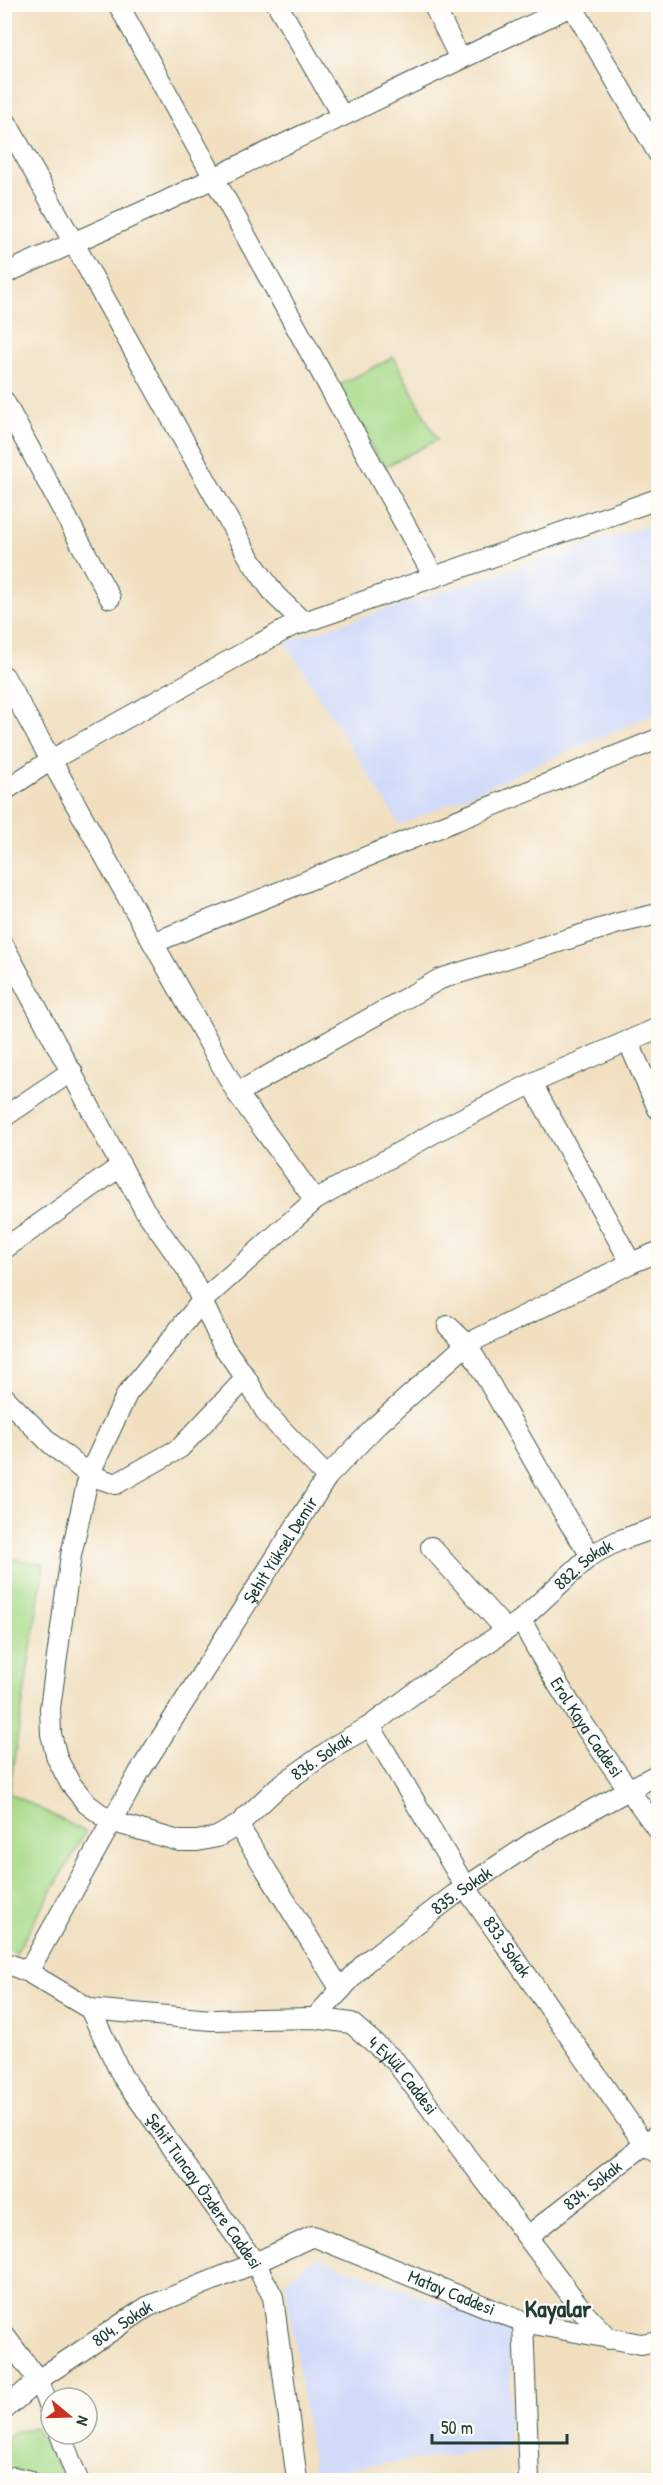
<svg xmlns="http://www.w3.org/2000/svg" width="663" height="2485" viewBox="0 0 663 2485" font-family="'Patrick Hand',sans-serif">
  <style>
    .built { fill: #d0daf9 }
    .green { fill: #a7da89; stroke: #638c5e; stroke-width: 1.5 }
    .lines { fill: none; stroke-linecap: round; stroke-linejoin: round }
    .minor-casing { stroke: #3e5549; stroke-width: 22 }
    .minor { stroke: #fff; stroke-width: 20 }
    .labels { text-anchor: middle; stroke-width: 4.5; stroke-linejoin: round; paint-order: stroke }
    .street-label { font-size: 18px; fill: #1f3d34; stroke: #fdfcf7 }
    .district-label { font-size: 24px; font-weight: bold; fill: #1f3d34; stroke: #fdfcf7 }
  </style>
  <rect width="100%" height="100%" fill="#fdfcf7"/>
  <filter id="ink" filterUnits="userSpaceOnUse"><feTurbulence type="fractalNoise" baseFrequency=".0167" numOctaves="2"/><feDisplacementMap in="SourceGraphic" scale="12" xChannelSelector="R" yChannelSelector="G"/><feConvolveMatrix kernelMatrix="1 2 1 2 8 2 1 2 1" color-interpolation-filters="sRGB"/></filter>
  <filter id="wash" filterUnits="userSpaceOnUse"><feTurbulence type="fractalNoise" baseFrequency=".008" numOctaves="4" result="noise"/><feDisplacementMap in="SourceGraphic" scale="24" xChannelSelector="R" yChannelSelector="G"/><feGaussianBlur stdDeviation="1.35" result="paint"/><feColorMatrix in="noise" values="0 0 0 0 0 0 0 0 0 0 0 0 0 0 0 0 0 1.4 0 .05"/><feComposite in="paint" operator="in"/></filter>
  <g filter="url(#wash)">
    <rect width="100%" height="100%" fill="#f1dfc0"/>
    <g class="built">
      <path d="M658,522V712L400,825L285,642Z"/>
      <path d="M317,2257L512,2330L508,2448L314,2473L285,2281Z"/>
    </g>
    <g class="green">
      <path d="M394,357L437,440L383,468L339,385Z"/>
      <path d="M5,1558L44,1564L9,1793L86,1832L16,1953L4,1947Z"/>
      <path d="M35,2427L66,2480H5V2439L13,2432Z"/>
    </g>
  </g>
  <g filter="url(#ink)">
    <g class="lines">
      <g class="minor-casing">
        <g id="minor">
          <path d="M118,4L434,577"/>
          <path d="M277,4L342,116"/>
          <path d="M433,4L460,59"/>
          <path d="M571,4L658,153"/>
          <path d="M4,118L250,559L275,595L303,622"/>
          <path d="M4,274L164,202L571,6"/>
          <path d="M4,401L110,598"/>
          <path d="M4,676L237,1093L315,1200"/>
          <path d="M4,791L51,760L290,627L658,499"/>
          <path d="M153,943L658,739"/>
          <path d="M4,946L144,1209L188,1271L223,1346L246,1378L267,1414L327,1477"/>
          <path id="s1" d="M658,1028L545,1077L439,1130L315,1200L202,1301L127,1394L89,1475L71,1555L50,1708L51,1734L57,1758L70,1783L87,1804L110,1821L179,1841H197L217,1837L238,1825L278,1787L340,1743L370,1726L420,1689L521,1620L591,1555L618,1541L658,1527"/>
          <path d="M628,1041L658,1109"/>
          <path d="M532,1084L631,1263"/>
          <path d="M237,1093L440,979L619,923L658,914"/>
          <path d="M4,1117L72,1071"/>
          <path d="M4,1249L121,1166"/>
          <path d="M448,1326L467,1344L570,1524L591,1555"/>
          <path d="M4,1397L51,1444L89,1475L116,1484L180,1448L246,1378"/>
          <path d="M431,1547L506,1630"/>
          <path id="s2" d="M521,1620C560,1694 609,1763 658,1830"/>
          <path id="s3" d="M370,1726L466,1888L645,2145L658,2153"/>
          <path d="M238,1825L341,1990"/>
          <path id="s4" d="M4,1962L28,1972L90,2009L122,2076L255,2263L273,2297L297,2480"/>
          <path id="s5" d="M28,1972L140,1771L327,1477L377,1425L467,1344L631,1263L658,1252"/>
          <path id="s6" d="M90,2009L211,2020L315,2018L351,2023L395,2061L585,2314L609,2339"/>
          <path id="s7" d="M315,2018L366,1962L454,1895L533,1842L658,1774"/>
          <path id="s8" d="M528,2236L658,2134"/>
          <path d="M523,2322L529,2480"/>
          <path d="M4,2335L38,2380L51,2412"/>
          <path id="s9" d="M4,2410L38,2380L147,2307L255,2263L313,2236L523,2322L641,2344L658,2341"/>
          <path d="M60,2434L78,2480"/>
          <path d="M8,2480L13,2477L28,2480"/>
        </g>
      </g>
      <use href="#minor" class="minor"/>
    </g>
  </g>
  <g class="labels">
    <g class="street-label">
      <text dy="6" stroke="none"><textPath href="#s5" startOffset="492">Şehit Yüksel Demir</textPath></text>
      <text dy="6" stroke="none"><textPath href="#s1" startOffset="1684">882. Sokak</textPath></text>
      <text dy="6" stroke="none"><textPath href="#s2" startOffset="126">Erol Kaya Caddesi</textPath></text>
      <text dy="6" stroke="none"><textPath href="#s1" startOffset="1358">836. Sokak</textPath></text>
      <text dy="6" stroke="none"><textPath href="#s7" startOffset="195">835. Sokak</textPath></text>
      <text dy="6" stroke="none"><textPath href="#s3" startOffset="260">833. Sokak</textPath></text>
      <text dy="6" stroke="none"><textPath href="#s6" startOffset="336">4 Eylül Caddesi</textPath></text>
      <text dy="6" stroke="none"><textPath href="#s8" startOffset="82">834. Sokak</textPath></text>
      <text dy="6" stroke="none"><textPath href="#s4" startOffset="314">Şehit Tuncay Özdere Caddesi</textPath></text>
      <text dy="6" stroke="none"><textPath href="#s9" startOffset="507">Matay Caddesi</textPath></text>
      <text dy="6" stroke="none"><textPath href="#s9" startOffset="147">804. Sokak</textPath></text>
    </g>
    <g class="district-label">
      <text x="558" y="2317">Kayalar</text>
    </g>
  </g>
  <rect width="663" height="2485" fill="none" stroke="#fdfcf7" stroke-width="24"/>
  <g transform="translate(69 2416) rotate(109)"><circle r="28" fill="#fdfcf7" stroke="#a4b0a9" stroke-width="1.5"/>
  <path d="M0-4.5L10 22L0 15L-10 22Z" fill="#c8321e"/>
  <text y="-9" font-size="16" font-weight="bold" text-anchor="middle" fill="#1f3d34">N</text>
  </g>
  <path d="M432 2434v9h135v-9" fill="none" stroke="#1f3d34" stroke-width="3"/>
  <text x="441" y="2434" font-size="18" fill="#1f3d34" stroke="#fdfcf7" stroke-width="4.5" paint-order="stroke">50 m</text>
</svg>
